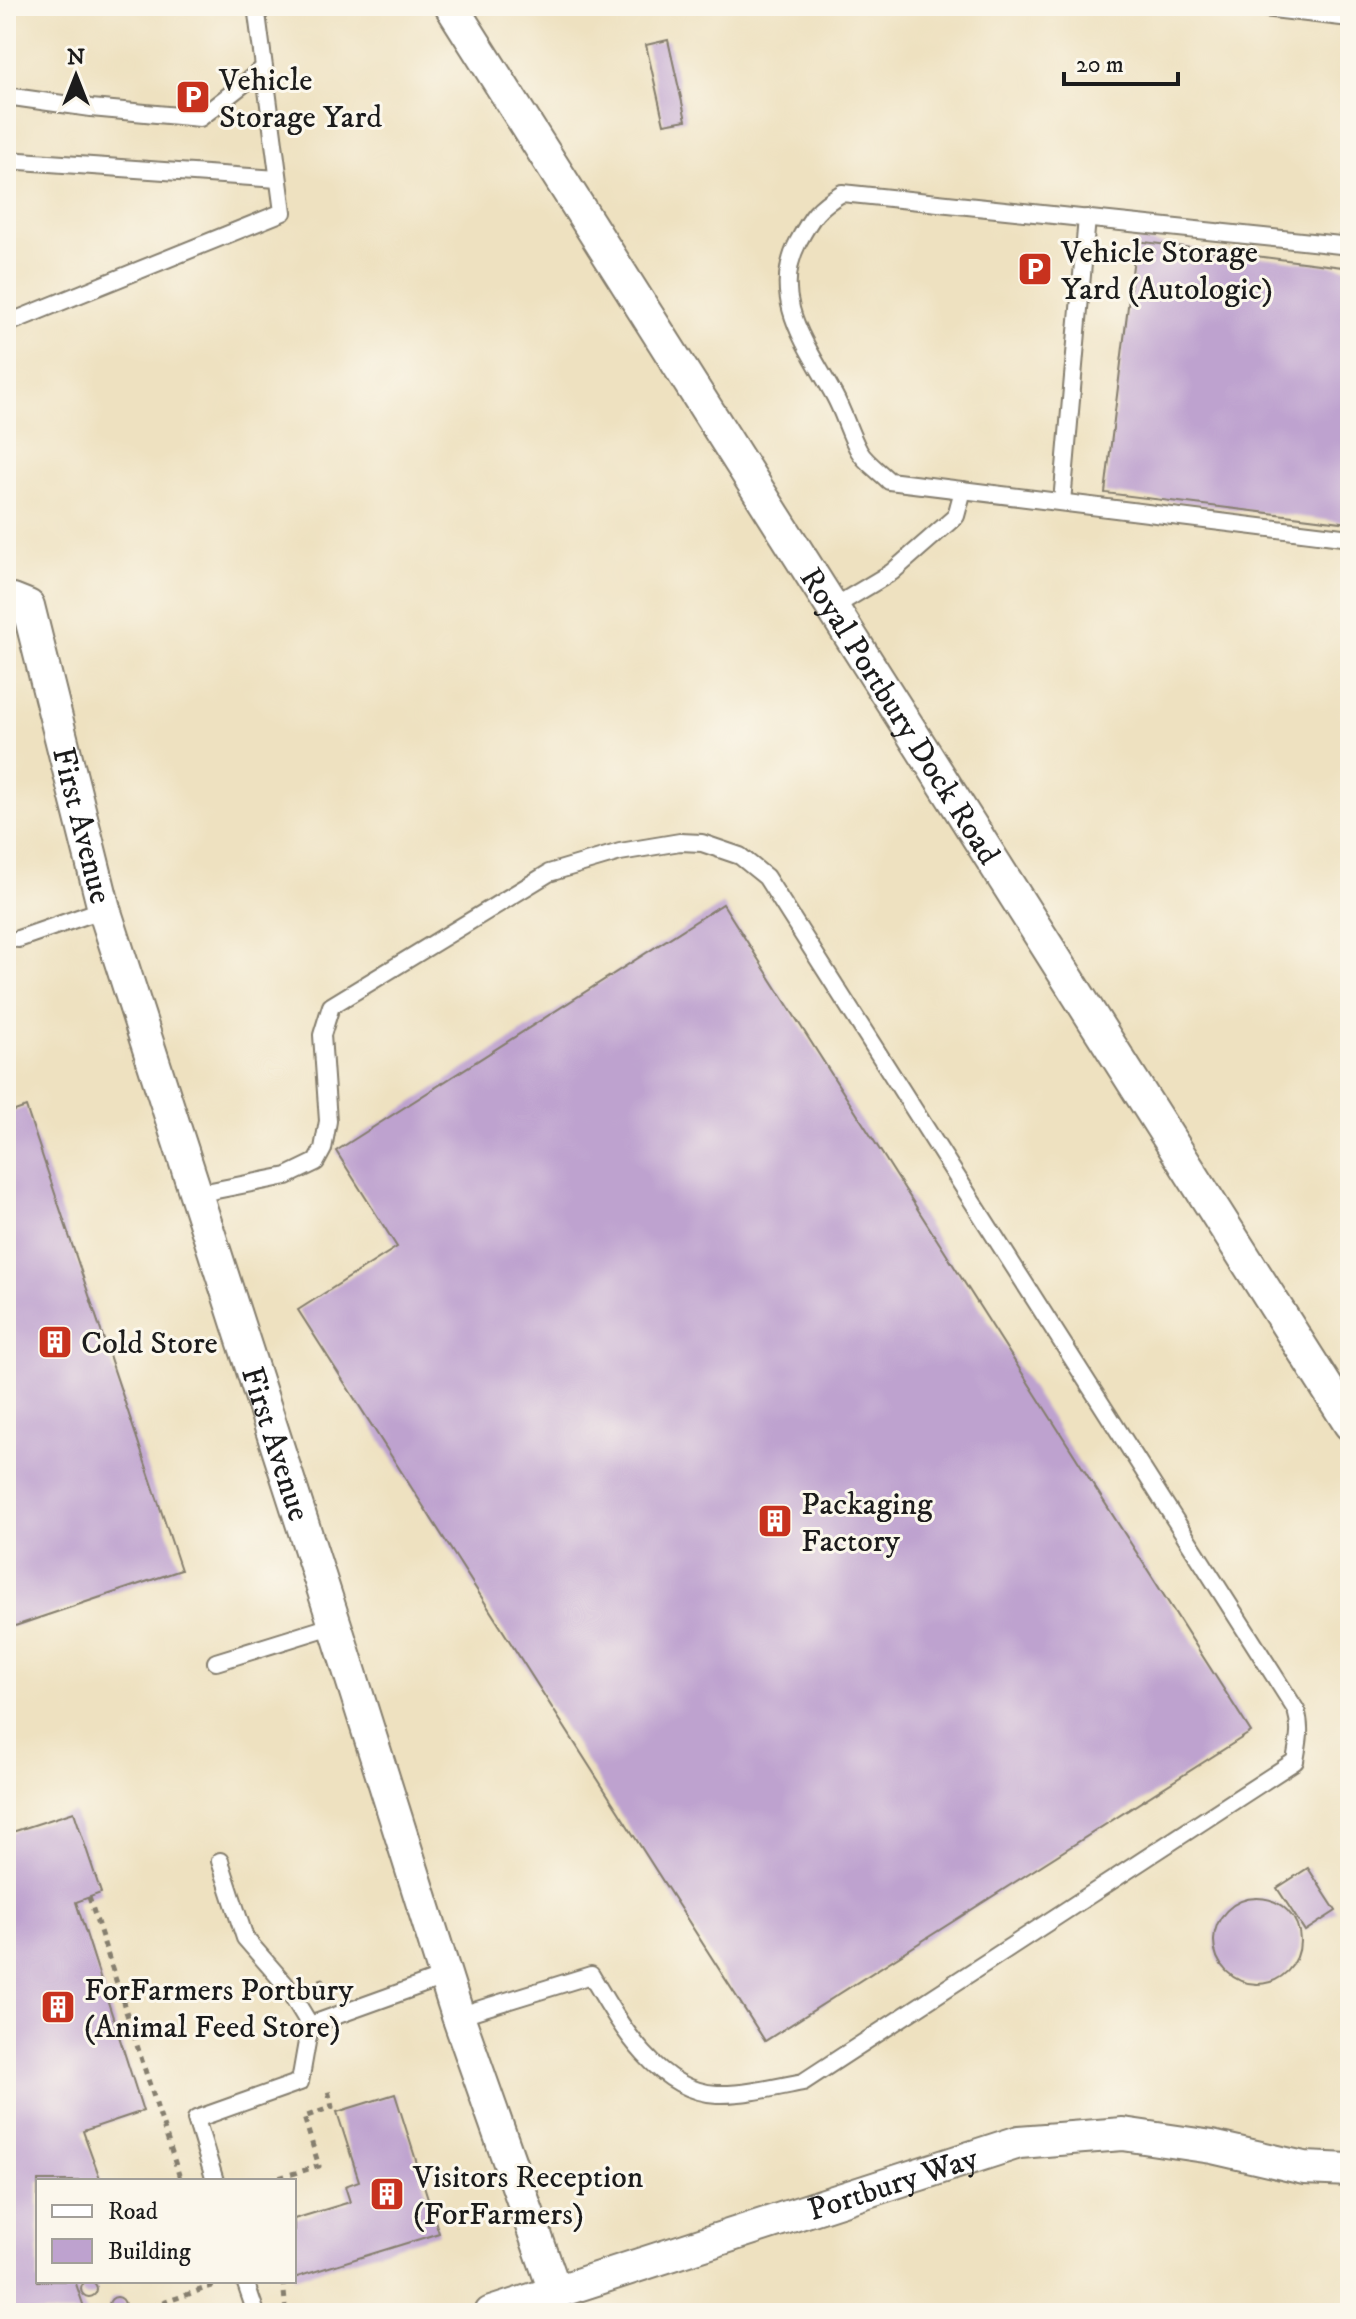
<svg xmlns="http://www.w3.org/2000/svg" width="1356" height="2319" viewBox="0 0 1356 2319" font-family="'IM FELL DW Pica',serif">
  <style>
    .building { fill: #bea2cf }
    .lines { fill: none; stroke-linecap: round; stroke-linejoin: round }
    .lane-casing { stroke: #857e6e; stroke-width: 20 }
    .street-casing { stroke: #857e6e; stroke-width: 36 }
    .path { stroke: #857e6e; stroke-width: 5; stroke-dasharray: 6 6; stroke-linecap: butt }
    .lane { stroke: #fff; stroke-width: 16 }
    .street { stroke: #fff; stroke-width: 32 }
    .labels { text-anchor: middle; stroke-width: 6; stroke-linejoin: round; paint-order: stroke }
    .poi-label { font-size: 32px; fill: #1c1c1c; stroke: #fbf7ec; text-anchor: start }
    .street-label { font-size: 32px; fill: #1c1c1c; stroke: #fbf7ec }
  </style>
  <rect width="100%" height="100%" fill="#fbf7ec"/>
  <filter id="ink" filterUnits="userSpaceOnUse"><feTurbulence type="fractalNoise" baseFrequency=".0125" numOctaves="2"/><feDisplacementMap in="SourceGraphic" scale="16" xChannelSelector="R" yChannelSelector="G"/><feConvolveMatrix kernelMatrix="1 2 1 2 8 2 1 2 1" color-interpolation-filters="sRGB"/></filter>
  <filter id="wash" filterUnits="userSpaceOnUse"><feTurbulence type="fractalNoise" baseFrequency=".006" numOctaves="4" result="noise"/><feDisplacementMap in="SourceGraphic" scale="32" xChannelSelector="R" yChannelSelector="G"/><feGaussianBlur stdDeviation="1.8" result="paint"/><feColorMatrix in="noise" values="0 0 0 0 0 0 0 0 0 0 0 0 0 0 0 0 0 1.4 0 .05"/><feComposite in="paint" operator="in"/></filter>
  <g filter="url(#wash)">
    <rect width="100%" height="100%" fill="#eee1c0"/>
    <g id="blocks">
      <g class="building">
        <path d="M668,40L686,120L664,124L646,45Z"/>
        <path d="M1136,241L1350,268V523L1105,493Z"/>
        <path d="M723,904L1251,1732L765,2041L298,1310L397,1247L336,1151Z"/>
        <path d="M26,1107L181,1570L6,1629V1114Z"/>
        <path d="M74,1812L101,1893L76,1902L143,2111L83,2131L101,2181H38V2281H75L86,2313H8L6,2306V1834Z"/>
        <path d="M1308,1868L1336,1911L1305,1931L1277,1888Z"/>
        <circle cx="1257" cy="1941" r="43"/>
        <path d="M395,2094L439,2233L294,2278V2219L350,2202L345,2186L359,2181L337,2112Z"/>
        <circle cx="89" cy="2289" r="8"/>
        <circle cx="117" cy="2305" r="8"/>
      </g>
    </g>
  </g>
  <g filter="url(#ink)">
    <use href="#blocks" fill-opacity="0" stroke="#857e6e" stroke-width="2"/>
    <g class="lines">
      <g class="lane-casing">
        <g id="lane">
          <path d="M1246,6L1350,18"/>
          <path d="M6,96L91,108L200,118L264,68"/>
          <path d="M6,160L278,179"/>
          <path d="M1350,246L842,193C817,208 812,216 798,242C769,299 807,345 834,395C844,413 849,433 859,451C865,462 880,472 889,481L1350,538"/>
          <path d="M6,324L283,212L256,6"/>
          <path d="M1062,502L1087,218"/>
          <path d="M832,608L892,572L956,516L963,490"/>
          <path d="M18,939L104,909"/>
          <path d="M196,1194L287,1176L316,1162L323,1149L328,1121L322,1035L331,1006L549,873L620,852L680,842L702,843L740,856L766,877L1296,1710C1302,1729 1298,1743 1295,1761L803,2082C777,2087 743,2095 717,2094C656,2091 618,2021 591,1975L458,2016"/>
          <path d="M216,1662L335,1625"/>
          <path d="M220,1861L245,1938L285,1984L310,2025"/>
          <path d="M215,2181L196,2119L300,2082L310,2025L446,1976"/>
          <path d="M245,2281L256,2313"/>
        </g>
      </g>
      <g class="street-casing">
        <g id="street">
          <path id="s1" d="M451,6L1350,1424"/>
          <path id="s2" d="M13,600L28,606L104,909L335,1625L458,2016L555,2291"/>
          <path id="s3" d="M491,2313L1019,2142L1123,2134L1212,2147L1304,2168L1350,2170"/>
        </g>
      </g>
      <g class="path">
        <path d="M89,1897L181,2181"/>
        <path d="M321,1978L326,1993"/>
        <path d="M268,2181L319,2166L304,2117L332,2107L327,2086"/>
        <path d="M283,2281L286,2312"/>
        <path d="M151,2307L215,2285L213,2281"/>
      </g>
      <use href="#lane" class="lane"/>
      <use href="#street" class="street"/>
    </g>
  </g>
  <defs>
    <g id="parking-square" transform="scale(1.8)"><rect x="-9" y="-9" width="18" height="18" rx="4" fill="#c8321e" stroke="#fbf7ec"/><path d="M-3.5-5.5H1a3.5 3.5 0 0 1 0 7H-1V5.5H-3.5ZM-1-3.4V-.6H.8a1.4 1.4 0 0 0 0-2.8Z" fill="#fff"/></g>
    <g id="building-square" transform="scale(1.8)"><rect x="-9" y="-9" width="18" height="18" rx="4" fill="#c8321e" stroke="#fbf7ec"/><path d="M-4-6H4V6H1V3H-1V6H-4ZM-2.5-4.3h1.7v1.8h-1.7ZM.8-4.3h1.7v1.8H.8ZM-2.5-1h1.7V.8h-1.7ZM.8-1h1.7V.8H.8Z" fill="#fff"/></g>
  </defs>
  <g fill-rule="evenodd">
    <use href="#parking-square" x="193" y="97"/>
    <use href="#parking-square" x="1035" y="269"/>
    <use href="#building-square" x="55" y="1342"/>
    <use href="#building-square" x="775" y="1521"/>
    <use href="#building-square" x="58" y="2007"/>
    <use href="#building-square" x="387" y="2194"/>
  </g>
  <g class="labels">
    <g class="poi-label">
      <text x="219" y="90">Vehicle<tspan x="219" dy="37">Storage Yard</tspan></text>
      <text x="1061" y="262">Vehicle Storage<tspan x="1061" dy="37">Yard (Autologic)</tspan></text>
      <text x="81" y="1353">Cold Store</text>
      <text x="801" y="1514">Packaging<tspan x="801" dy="37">Factory</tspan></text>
      <text x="84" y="2000">ForFarmers Portbury<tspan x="84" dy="37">(Animal Feed Store)</tspan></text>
      <text x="413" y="2187">Visitors Reception<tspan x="413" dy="37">(ForFarmers)</tspan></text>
    </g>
    <g class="street-label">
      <text dy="11" stroke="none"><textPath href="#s1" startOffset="840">Royal Portbury Dock Road</textPath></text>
      <text dy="11" stroke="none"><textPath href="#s2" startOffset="242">First Avenue</textPath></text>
      <text dy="11" stroke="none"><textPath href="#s2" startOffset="890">First Avenue</textPath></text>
      <text dy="11" stroke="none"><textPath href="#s3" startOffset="422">Portbury Way</textPath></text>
    </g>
  </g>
  <rect width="1356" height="2319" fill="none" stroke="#fbf7ec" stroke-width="32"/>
  <rect x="36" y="2179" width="260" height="104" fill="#fbf7ec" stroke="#a29f99" stroke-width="2"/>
  <rect x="52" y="2205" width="40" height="12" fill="#ffffff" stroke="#a29f99" stroke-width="2"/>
  <text x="108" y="2219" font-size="24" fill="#1c1c1c">Road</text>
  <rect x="52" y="2239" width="40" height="24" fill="#bea2cf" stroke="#a29f99" stroke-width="2"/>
  <text x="108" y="2259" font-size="24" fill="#1c1c1c">Building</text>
  <g transform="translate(76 76)" stroke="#fbf7ec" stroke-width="6" paint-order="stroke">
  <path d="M0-6L14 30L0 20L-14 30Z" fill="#1c1c1c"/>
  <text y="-12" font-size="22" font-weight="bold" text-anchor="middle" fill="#1c1c1c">N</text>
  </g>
  <path d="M1064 72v12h114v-12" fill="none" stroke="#1c1c1c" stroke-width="4"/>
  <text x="1076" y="72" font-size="24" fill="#1c1c1c" stroke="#fbf7ec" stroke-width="6" paint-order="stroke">20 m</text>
</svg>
